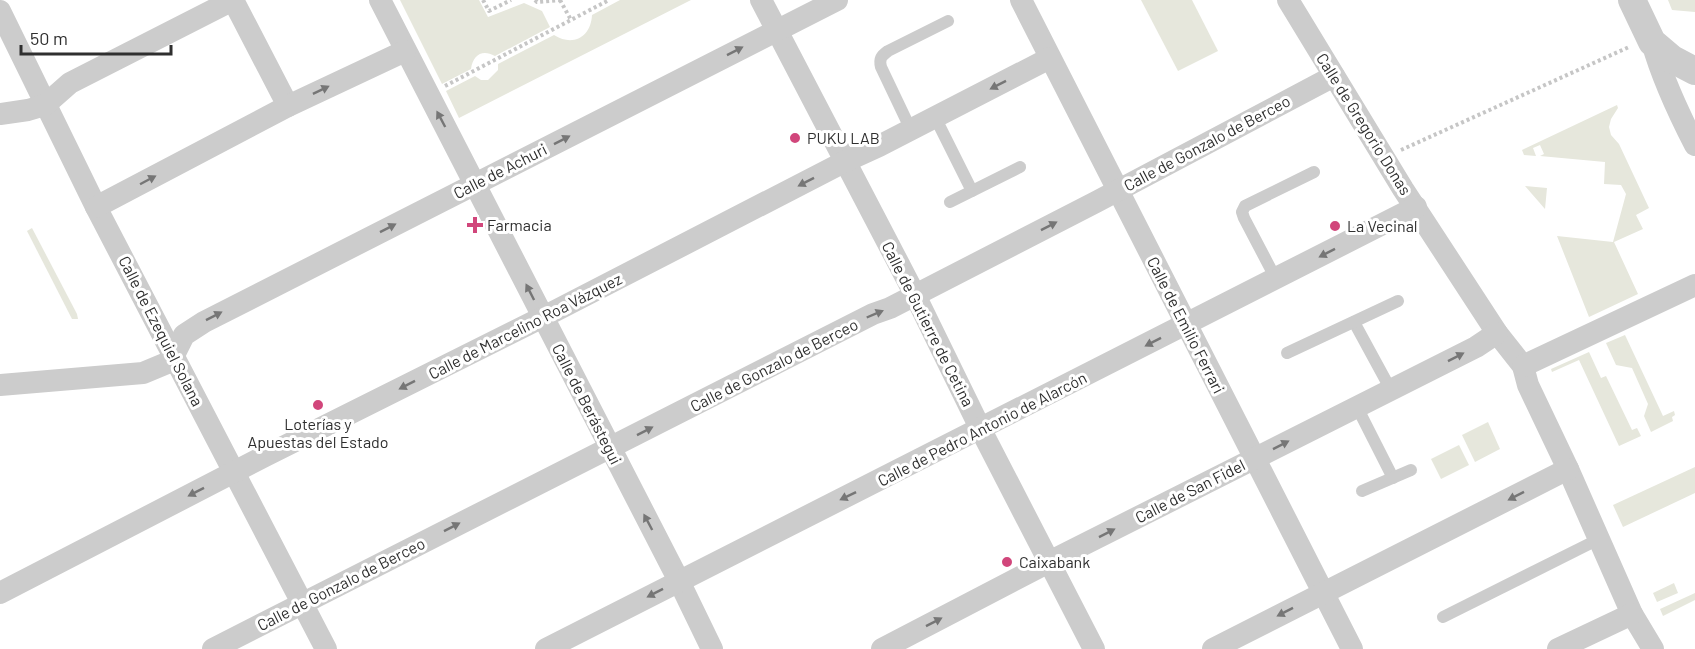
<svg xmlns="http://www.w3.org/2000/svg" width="1695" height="649" viewBox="0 0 1695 649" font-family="Barlow,sans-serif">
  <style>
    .green { fill: #e6e7dc }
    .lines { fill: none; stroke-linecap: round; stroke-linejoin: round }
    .path { stroke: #c6c6c6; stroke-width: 4; stroke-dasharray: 3 3; stroke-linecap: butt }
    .service { stroke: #ccc; stroke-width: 12 }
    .minor { stroke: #ccc; stroke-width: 22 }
    .tertiary { stroke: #ccc; stroke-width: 28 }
    .oneway { fill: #767676 }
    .poi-dot { fill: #d1467b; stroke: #fff; stroke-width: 2 }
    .labels { text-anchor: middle; stroke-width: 6; stroke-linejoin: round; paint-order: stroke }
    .street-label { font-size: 16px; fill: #2f2f2f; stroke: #fff }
    .poi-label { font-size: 16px; fill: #2f2f2f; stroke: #fff; text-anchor: start }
  </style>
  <rect width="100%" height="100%" fill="#fff"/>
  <g class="green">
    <path d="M400,0H479L488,17L524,3L542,11L550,27L495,56C482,49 473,55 471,69L442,84Z"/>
    <path d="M620,0H691L459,118L446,91L475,76L481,80H488L498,70V64L554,35C573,47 591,37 592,15Z"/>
    <path d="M1141,0H1192L1218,51L1178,71Z"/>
    <path d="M1668,0H1695V12L1672,10Z"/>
    <path d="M1617,105L1618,108L1611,119L1609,127L1611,135L1619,144L1649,208L1636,215L1643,229L1614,242L1638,294L1589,317L1557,236L1613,242L1626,194L1621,185L1604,184L1605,162L1540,156L1544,154L1540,145L1533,148L1536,156L1524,155L1522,150Z"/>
    <path d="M1525,186L1547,188L1545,209Z"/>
    <path d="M32,228L77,314L78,319H72L27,231Z"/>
    <path d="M1625,335L1663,416L1674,411L1675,415L1672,417L1673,421L1651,432L1644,416L1648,404L1632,368L1616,365L1606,343Z"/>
    <path d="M1589,352L1601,378L1606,376L1632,430L1637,428L1641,436L1619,446L1579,360L1552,372L1551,369Z"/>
    <path d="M1488,422L1500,449L1475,462L1462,435Z"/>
    <path d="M1459,445L1469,465L1441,479L1431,459Z"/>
    <path d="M1695,467V493L1623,527L1613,505Z"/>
    <path d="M1674,583L1678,593L1657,602L1653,593Z"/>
    <path d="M1695,593V600L1663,616L1660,609Z"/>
  </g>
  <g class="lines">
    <g class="path">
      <path d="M483,0L489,11L511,0"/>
      <path d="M535,0L537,2L560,0"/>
      <path d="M560,0L571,20"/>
      <path d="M445,86L609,0"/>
      <path d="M1401,150L1629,47"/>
    </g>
    <g class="service">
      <path d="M935,117L972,191"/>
      <path d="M911,130L881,67C879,59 881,56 888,51L948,21"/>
      <path d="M950,202L1020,167"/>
      <path d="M1276,279L1244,218L1242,212L1245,206L1314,172"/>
      <path d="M1354,322L1391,390"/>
      <path d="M1287,353L1398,301"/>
      <path d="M1357,407L1393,478"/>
      <path d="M1362,491L1411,470"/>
      <path d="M1443,617L1599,539"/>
    </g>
    <g class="minor">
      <path d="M380,0L679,581L712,649"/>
      <path d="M761,0L915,295L981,430L1094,649"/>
      <path d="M1021,0L1352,649"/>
      <path d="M1288,0L1403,189L1497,333L1523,366L1528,385L1568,469L1632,614L1653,649"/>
      <path d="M0,11L96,207L326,649"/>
      <path d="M1652,42C1662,78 1678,112 1695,145"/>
      <path d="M0,114L28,110L45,105L70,83L233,0L288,106"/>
      <path d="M96,207L288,106L405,51"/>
      <path d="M1523,366L1695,285"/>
      <path d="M0,385L143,373L167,363L174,355L184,335L204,322L837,0"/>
      <path d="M0,593L267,455L555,311L844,162L879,146L1050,58"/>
      <path d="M213,649C433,537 654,427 873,314L890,308L1096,202L1334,76"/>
      <path d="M546,649L1416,207"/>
      <path d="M882,649L1049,562L1476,347L1497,333"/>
      <path d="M1213,649L1568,469"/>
      <path d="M1558,649L1632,614"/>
    </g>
    <path class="tertiary" d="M1632,0L1652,42L1672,59L1695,71"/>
  </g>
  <defs><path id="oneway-solid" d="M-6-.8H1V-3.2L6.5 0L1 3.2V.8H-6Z" transform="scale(1.5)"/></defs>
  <g class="oneway">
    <use href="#oneway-solid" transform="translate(735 51) rotate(-27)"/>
    <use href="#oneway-solid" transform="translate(998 85) rotate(153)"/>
    <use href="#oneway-solid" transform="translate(321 90) rotate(-26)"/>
    <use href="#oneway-solid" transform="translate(441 119) rotate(-118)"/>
    <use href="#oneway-solid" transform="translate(562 140) rotate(-27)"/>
    <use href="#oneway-solid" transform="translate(148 180) rotate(-28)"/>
    <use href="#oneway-solid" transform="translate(806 182) rotate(153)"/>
    <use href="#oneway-solid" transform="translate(1049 226) rotate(-27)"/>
    <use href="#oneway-solid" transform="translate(388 228) rotate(-27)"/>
    <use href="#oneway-solid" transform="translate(1327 253) rotate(153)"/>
    <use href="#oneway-solid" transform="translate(530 292) rotate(-117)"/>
    <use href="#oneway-solid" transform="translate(875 314) rotate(-23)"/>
    <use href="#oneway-solid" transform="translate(214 316) rotate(-27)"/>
    <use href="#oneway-solid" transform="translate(1153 342) rotate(153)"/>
    <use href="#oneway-solid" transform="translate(1456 357) rotate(-27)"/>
    <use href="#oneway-solid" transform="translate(407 385) rotate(153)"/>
    <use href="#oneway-solid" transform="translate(645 431) rotate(-27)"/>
    <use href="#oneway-solid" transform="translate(1281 445) rotate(-27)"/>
    <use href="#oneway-solid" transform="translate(196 492) rotate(153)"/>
    <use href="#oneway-solid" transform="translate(848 496) rotate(154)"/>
    <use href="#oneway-solid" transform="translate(1516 496) rotate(153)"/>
    <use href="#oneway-solid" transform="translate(648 522) rotate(-118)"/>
    <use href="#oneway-solid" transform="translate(452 527) rotate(-27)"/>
    <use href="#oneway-solid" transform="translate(1107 533) rotate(-27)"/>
    <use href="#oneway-solid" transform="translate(655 593) rotate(153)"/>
    <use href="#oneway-solid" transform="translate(1285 612) rotate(153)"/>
    <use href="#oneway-solid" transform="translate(934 622) rotate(-27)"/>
  </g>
  <g class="poi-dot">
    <circle cx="795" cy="138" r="6"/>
    <path d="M472 216h6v6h6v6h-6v6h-6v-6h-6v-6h6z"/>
    <circle cx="1335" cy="226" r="6"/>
    <circle cx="318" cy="405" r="6"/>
    <circle cx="1007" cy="562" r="6"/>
  </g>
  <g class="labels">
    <g class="street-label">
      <text transform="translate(1364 124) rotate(58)" y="6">Calle de Gregorio Donas</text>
      <text transform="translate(1207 143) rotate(-28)" y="6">Calle de Gonzalo de Berceo</text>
      <text transform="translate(500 171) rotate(-27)" y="6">Calle de Achuri</text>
      <text transform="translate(928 324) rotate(63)" y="6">Calle de Gutierre de Cetina</text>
      <text transform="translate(1186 325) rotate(63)" y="6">Calle de Emilio Ferrari</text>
      <text transform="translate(525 326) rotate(-27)" y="6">Calle de Marcelino Roa Vázquez</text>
      <text transform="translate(161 331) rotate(63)" y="6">Calle de Ezequiel Solana</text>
      <text transform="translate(774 365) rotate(-27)" y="6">Calle de Gonzalo de Berceo</text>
      <text transform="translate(587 404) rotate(63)" y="6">Calle de Berástegui</text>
      <text transform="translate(982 429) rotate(-27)" y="6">Calle de Pedro Antonio de Alarcón</text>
      <text transform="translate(1190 491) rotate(-27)" y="6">Calle de San Fidel</text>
      <text transform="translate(341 584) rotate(-27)" y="6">Calle de Gonzalo de Berceo</text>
    </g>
    <g class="poi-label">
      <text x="807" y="144">PUKU LAB</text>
      <text x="487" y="231">Farmacia</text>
      <text x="1347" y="232">La Vecinal</text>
      <text x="318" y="430" text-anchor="middle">Loterías y<tspan x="318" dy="18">Apuestas del Estado</tspan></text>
      <text x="1019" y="568">Caixabank</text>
    </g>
  </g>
  <path d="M21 45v9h150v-9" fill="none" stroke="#2f2f2f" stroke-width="3"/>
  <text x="30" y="45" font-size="18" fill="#2f2f2f" stroke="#ffffff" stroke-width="4.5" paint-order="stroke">50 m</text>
</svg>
